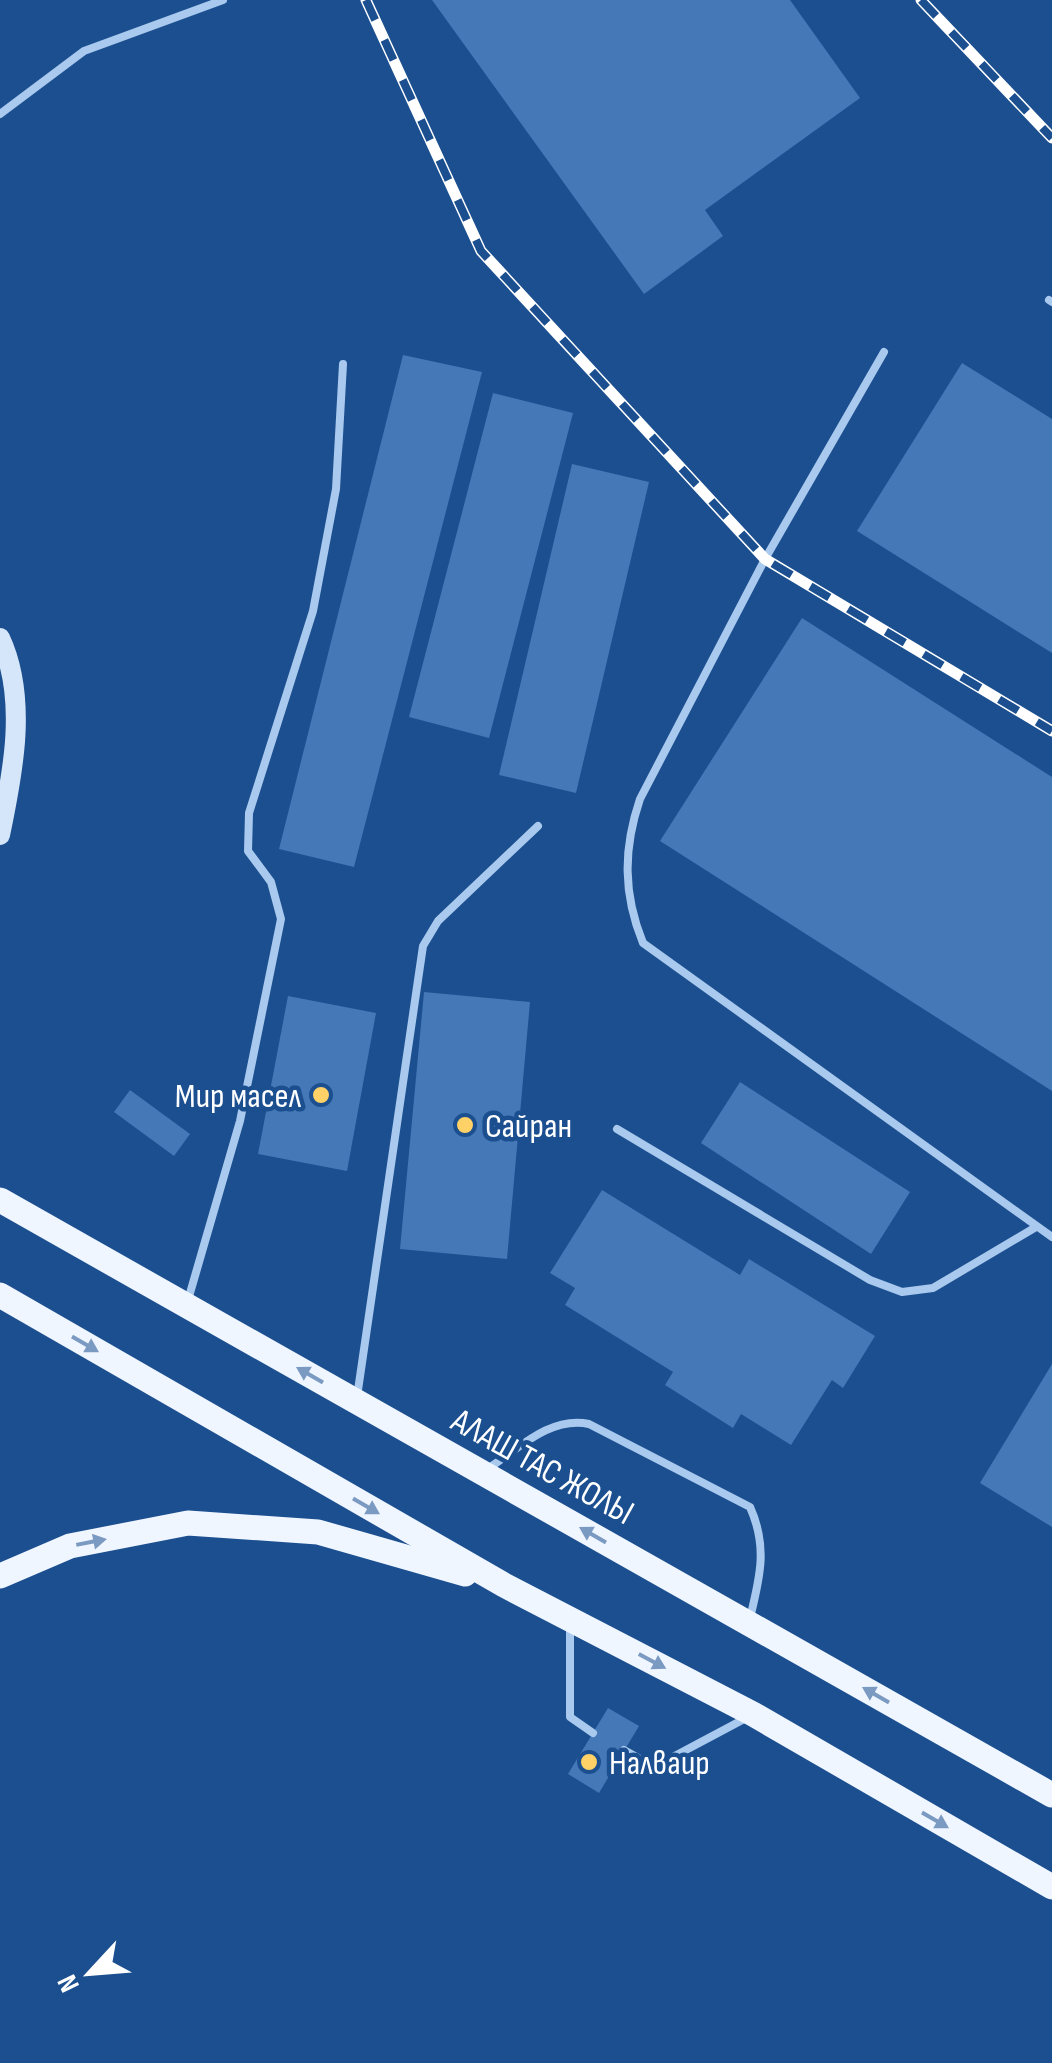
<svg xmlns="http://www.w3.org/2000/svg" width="1052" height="2063" viewBox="0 0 1052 2063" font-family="'Sofia Sans Condensed',sans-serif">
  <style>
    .building { fill: #4478b7 }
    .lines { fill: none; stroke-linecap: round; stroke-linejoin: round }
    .lane { stroke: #a9c9ee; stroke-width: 8 }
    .secondary { stroke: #d6e6fa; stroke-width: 20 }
    .primary { stroke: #f0f6ff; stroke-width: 25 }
    .rail-casing { stroke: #fff; stroke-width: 11 }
    .rail { stroke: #1b4f8f; stroke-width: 8; stroke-dasharray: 22; stroke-linecap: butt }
    .oneway { fill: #7b9ac1 }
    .poi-dot { fill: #ffd166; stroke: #1b4f8f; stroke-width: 4 }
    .labels { text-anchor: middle; stroke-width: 9; stroke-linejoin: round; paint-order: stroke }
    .poi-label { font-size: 35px; fill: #fff; stroke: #1b4f8f; text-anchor: start }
    .street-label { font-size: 35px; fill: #fff; stroke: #1b4f8f }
  </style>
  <rect width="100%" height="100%" fill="#1b4f8f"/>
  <g class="building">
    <path d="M432,0H790L860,98L705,210L723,236L644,294Z"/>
    <path d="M403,355L482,372L354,867L279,849Z"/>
    <path d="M962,363L1052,419V653L857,531Z"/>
    <path d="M493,393L573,413L489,738L409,717Z"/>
    <path d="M572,464L649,482L576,793L499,775Z"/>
    <path d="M802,618L1052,777V1091L660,841Z"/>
    <path d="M424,992L530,1002L507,1259L400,1249Z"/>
    <path d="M288,996L376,1013L347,1171L258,1154Z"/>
    <path d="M740,1082L910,1192L871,1254L701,1143Z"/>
    <path d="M130,1090L190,1134L174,1156L114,1112Z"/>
    <path d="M602,1190L740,1275L749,1259L875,1336L843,1388L832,1380L791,1445L741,1414L733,1428L665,1385L673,1372L565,1305L575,1288L550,1273Z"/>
    <path d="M1052,1364V1527L980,1483Z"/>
    <path d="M608,1708L639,1726L599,1793L568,1774Z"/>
  </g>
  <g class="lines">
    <g class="lane">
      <path d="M0,114L84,51L223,0"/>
      <path d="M1049,300L1052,302"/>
      <path d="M884,352L765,559L640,799C623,849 623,894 643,943L1052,1237"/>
      <path d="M617,1129L870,1280L902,1292L933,1288L1036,1227"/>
      <path d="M188,1300L240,1121L281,919L271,882L248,851L249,813L313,611L336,489L343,364"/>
      <path d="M357,1397L423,946L438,921L538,826"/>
      <path d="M489,1468C519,1448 551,1416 589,1424L750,1507C768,1547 760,1577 750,1618"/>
      <path d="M570,1626V1717L593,1733"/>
      <path d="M624,1750L654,1767L748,1717"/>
    </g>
    <path class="secondary" d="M0,638C28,698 13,773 0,835"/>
    <g class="primary">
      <path d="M0,1200L1052,1795"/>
      <path d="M0,1295L504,1585L753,1714L1052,1887"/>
      <path d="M0,1576L70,1546L188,1523L318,1532L465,1574"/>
    </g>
    <g class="rail-casing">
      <g id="rail">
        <path d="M366,0L481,251L765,559L1052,731"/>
        <path d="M921,0L1052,138"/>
      </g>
    </g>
    <use href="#rail" class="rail"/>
  </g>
  <defs><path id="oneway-solid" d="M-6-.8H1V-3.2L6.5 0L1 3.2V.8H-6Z" transform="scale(2.5)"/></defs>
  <g class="oneway">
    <use href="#oneway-solid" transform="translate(85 1344) rotate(30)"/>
    <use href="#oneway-solid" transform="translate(310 1375) rotate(-150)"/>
    <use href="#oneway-solid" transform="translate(366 1506) rotate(30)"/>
    <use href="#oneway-solid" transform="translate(593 1535) rotate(-150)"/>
    <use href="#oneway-solid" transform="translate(91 1542) rotate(-11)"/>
    <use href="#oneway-solid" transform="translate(652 1661) rotate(28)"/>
    <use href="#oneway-solid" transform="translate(876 1695) rotate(-150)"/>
    <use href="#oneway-solid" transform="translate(935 1820) rotate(30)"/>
  </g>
  <g class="poi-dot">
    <circle cx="321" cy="1095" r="10"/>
    <circle cx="465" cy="1125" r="10"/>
    <circle cx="589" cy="1762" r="10"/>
  </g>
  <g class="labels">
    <g class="poi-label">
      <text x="301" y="1107" text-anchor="end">Мир масел</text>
      <text x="485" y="1137">Сайран</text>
      <text x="609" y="1774">Налваир</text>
    </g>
    <g class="street-label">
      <text transform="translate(543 1466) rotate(29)" y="12">АЛАШ ТАС ЖОЛЫ</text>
    </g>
  </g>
  <g transform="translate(90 1973) rotate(244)" stroke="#1b4f8f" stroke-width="8" paint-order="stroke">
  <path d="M0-8L18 38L0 25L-18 38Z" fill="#ffffff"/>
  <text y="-15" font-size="28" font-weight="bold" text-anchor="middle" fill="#ffffff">N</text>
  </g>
</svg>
